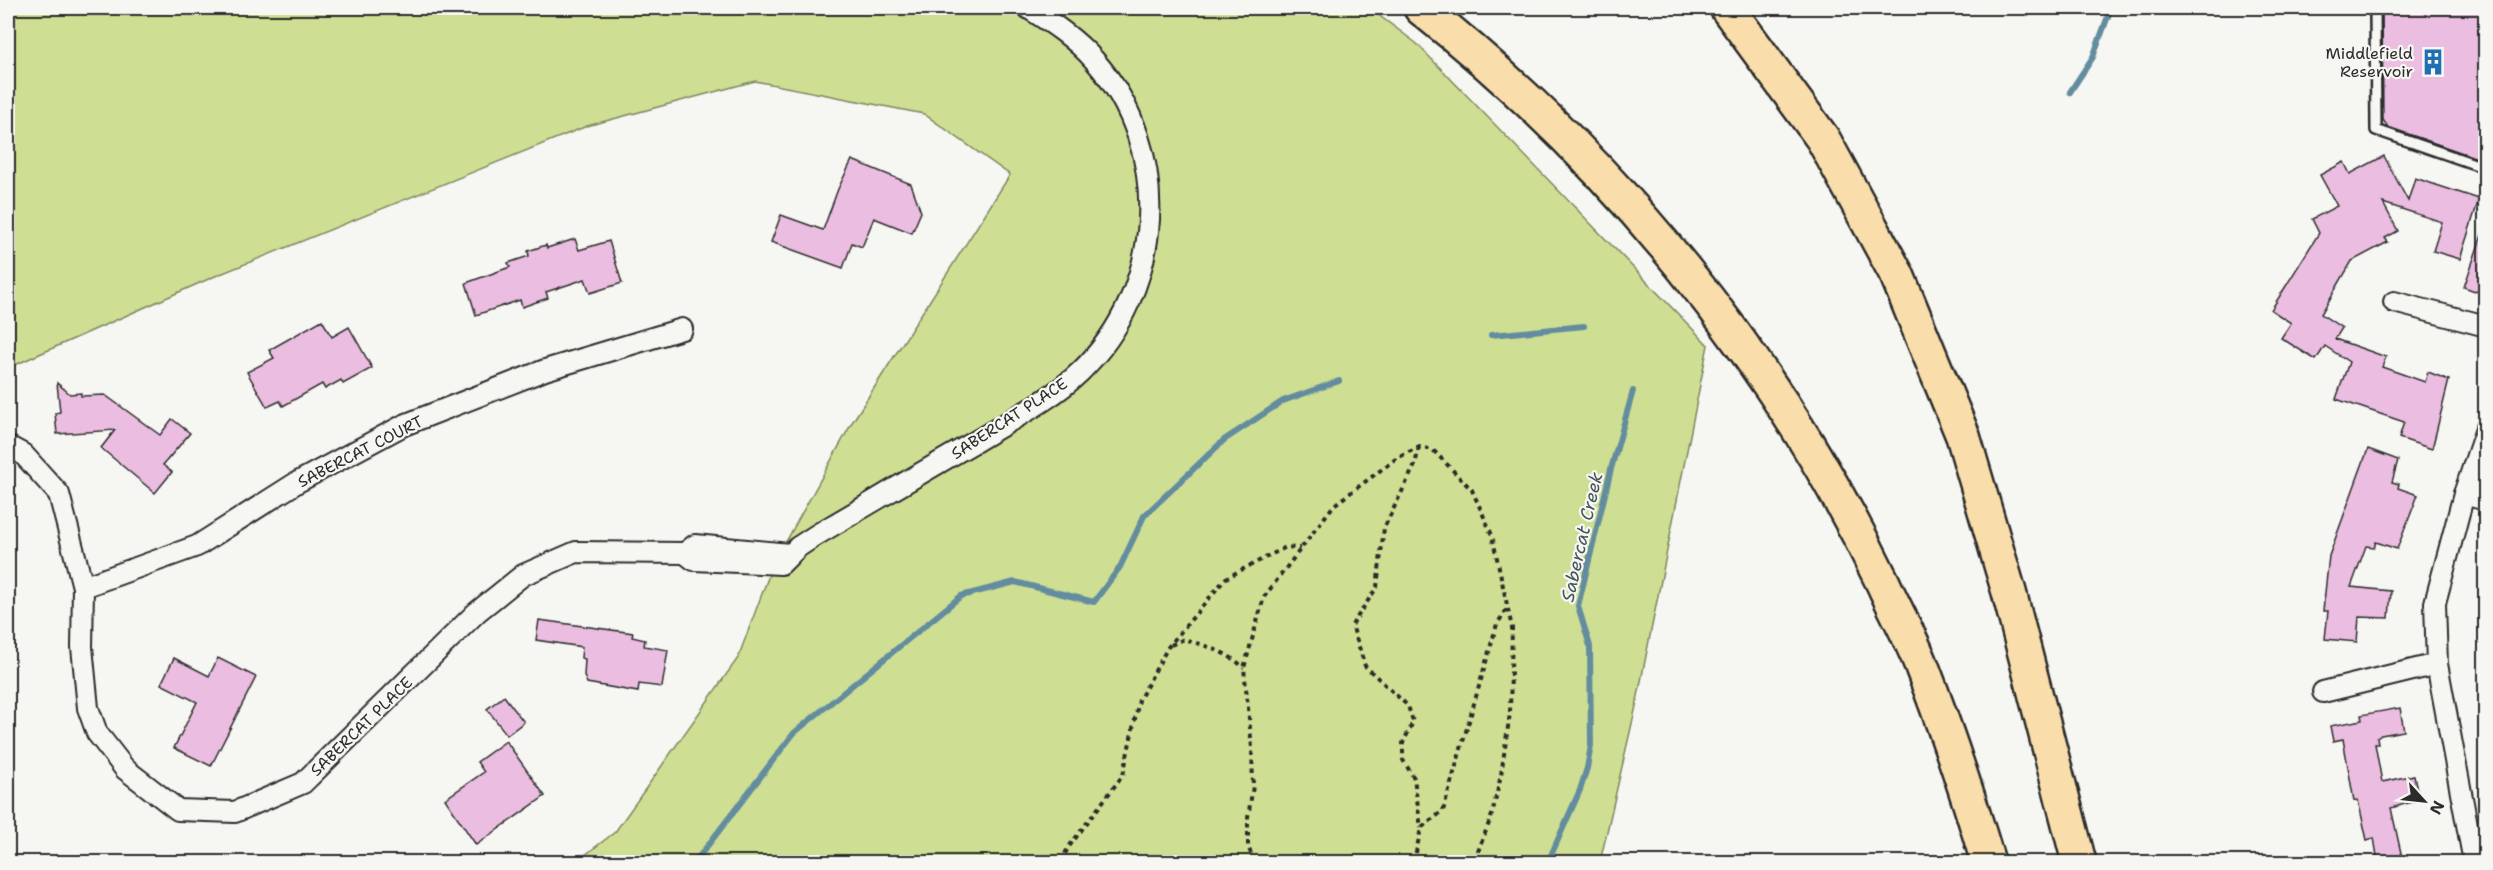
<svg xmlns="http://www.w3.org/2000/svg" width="2493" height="870" viewBox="0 0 2493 870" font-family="'Shantell Sans',sans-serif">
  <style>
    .green { fill: #cedf93; stroke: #7c855f; stroke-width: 1.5 }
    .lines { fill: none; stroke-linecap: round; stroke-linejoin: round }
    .stream { stroke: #648d9f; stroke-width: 6 }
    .building { fill: #ebbde1; stroke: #2b2b2b; stroke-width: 1.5 }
    .service-casing { stroke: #2b2b2b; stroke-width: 14 }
    .minor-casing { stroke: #2b2b2b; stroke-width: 24 }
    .motorway-casing { stroke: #2b2b2b; stroke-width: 38 }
    .path { stroke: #2b2b2b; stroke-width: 4; stroke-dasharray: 4.5 4.5; stroke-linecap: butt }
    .service { stroke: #f6f6f2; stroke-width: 9 }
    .minor { stroke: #f6f6f2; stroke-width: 20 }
    .motorway { stroke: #f9deab; stroke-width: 33 }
    .labels { text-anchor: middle; stroke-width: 4.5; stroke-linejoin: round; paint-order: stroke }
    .poi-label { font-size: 16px; fill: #2b2b2b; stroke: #f6f6f2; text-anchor: end }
    .street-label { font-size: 16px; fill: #2b2b2b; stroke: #f6f6f2 }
    .water-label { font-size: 18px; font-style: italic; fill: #43545b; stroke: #f6f6f2 }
  </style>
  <rect width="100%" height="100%" fill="#f6f6f2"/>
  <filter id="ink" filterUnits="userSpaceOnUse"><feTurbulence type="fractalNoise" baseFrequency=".0167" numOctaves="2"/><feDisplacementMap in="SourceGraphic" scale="12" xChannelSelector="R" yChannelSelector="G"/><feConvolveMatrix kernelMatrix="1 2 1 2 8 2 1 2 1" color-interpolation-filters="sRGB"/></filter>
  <g filter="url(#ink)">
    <path class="green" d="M8,8H1369L1416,43L1708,345L1636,706L1600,862H576L615,832L738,658L772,567L853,421L1010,175L924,114L755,81L587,126L213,277L8,368Z"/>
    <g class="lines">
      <g class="stream">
        <path d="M2070,92L2093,57L2111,8"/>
        <path d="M1491,335L1584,326"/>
        <path d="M695,862L794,733L961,596L1015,582L1094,602L1120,567L1144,516L1224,440L1283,401L1339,381"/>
        <path d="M1548,862L1580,790L1587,768L1591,745L1590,646L1578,606L1611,469L1633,391"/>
      </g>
    </g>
    <g class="building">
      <path d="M2382,8H2486V161L2388,127L2383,120Z"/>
      <path d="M2384,156L2408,201L2415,178L2479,199L2460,259L2433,251L2442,222L2383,203L2398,231L2385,238L2388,242L2352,261L2321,314L2342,328L2335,339L2386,357L2382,367L2425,382L2428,372L2449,380L2432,449L2399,438L2404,422L2336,399L2349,362L2325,346L2316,360L2281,338L2291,323L2271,310L2319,233L2312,219L2337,206L2320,175L2344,162L2350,174Z"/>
      <path d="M852,160L911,184L921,212L912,233L874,218L862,247L852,243L843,268L771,242L781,215L823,230L838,189Z"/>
      <path d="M2483,232H2486V295L2464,287Z"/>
      <path d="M575,239L579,250L609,241L622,283L590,293L585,279L546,292L548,298L522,307L520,300L476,315L466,283L510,267L508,263L529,256L528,251L546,245L547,248Z"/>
      <path d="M322,320L332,337L349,327L372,368L343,384L341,380L325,389L322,384L283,406L280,401L267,407L247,372L274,358L269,350Z"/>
      <path d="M57,383L70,394L81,393V396L105,395L160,435L172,419L190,433L163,465L172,472L155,493L101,448L115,430L57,434L55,413L60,412Z"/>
      <path d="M2368,449L2398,460L2392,482L2399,484L2398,488L2418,495L2397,549L2376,542L2374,547L2366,546L2351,587L2391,591L2389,618L2359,617L2357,642L2325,639L2328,611H2323L2329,556Z"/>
      <path d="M539,620L633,633L632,637L645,640L644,646L668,650L662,687L639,684L638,692L587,683L584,676L585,659L581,658L582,647L536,640Z"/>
      <path d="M174,658L209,676L218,658L256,677L211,766L174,748L197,702L161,684Z"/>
      <path d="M504,696L524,722L507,735L487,709Z"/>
      <path d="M2400,708L2404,731L2381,735L2377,738L2378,744H2375L2382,782L2414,775L2419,800L2391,808L2403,862H2378L2374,838L2367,840L2358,800L2354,801L2343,739L2333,741L2330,726L2362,720L2361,715Z"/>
      <path d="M506,741L545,796L476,845L445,799L484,772L477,762Z"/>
    </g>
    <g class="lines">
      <g class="service-casing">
        <path id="service" d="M2375,8L2376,130L2486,168"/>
      </g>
      <g class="minor-casing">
        <g id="minor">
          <path d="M2394,302L2486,326"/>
          <path d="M8,446L23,454L59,494L83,587L82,647L88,708L97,733L125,769L178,810L235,812L303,783L477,612L523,575L576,552L685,553L695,545L790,554"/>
          <path d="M2464,494L2486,500"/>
          <path d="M685,553L694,560L781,564L798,547L818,534C871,503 924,471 978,440C1012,419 1051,400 1080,372C1165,290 1174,151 1095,61C1076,39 1052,23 1028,8"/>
          <path d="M83,587L197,546L296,483L404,425L545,370L682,329"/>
          <path d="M2323,692L2437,664"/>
          <path d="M2474,862L2437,664L2435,603L2464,494L2486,429"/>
        </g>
      </g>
      <g class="motorway-casing">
        <g id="motorway">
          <path d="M1421,8C1615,162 1776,360 1883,583C1895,610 1910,636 1921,664C1946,729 1968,795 1988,862"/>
          <path d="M1727,8L1823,139L1897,275L1963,436L2009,592L2079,862"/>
        </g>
      </g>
      <g class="path">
        <path d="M1419,447L1415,465L1384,528L1377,587L1352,625L1365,666L1408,706L1413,722L1403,743V760L1414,778L1421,828"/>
        <path d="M1171,645L1184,639C1205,646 1227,651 1244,668"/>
        <path d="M1061,862L1068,848L1123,775L1139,700L1168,647L1226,578L1286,547L1300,548"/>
        <path d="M1255,862L1248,847V817L1253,786L1252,748L1244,668L1264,597L1334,505L1397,458L1419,447L1433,450L1472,490L1492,535L1512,628L1510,713L1501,775L1492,815L1474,862"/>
        <path d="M1414,862L1421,828L1443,811L1497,624L1507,609"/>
      </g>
      <use href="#service" class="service"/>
      <use href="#minor" class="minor"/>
      <use href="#motorway" class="motorway"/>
    </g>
  </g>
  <defs>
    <g id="building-bare" transform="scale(2.07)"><path d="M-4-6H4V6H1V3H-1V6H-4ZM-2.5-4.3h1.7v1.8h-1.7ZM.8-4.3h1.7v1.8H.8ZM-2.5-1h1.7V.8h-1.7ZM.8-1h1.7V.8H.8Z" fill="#1f6fb2" stroke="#f6f6f2" stroke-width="2.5" paint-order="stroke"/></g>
  </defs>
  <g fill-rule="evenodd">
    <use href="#building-bare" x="2433" y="62"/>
  </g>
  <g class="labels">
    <g class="poi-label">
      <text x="2413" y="59">Middlefield<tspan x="2413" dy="18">Reservoir</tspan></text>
    </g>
    <g class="street-label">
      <text transform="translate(1009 418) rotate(-33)" y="6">SABERCAT PLACE</text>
      <text transform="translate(360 451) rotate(-27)" y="6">SABERCAT COURT</text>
      <text transform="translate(361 726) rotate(-44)" y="6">SABERCAT PLACE</text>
    </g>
    <g class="water-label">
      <text transform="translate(1582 537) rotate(-77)" y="6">Sabercat Creek</text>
    </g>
  </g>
  <rect width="2493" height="870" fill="none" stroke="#f6f6f2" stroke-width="30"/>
  <rect x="15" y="15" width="2463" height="840" fill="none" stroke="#2b2b2b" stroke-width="2" filter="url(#ink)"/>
  <g transform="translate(2424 801) rotate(117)" stroke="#f6f6f2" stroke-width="4.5" paint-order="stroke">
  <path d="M0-4.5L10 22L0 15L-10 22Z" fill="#2b2b2b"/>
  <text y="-9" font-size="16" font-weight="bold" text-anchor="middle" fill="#2b2b2b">N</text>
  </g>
</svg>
